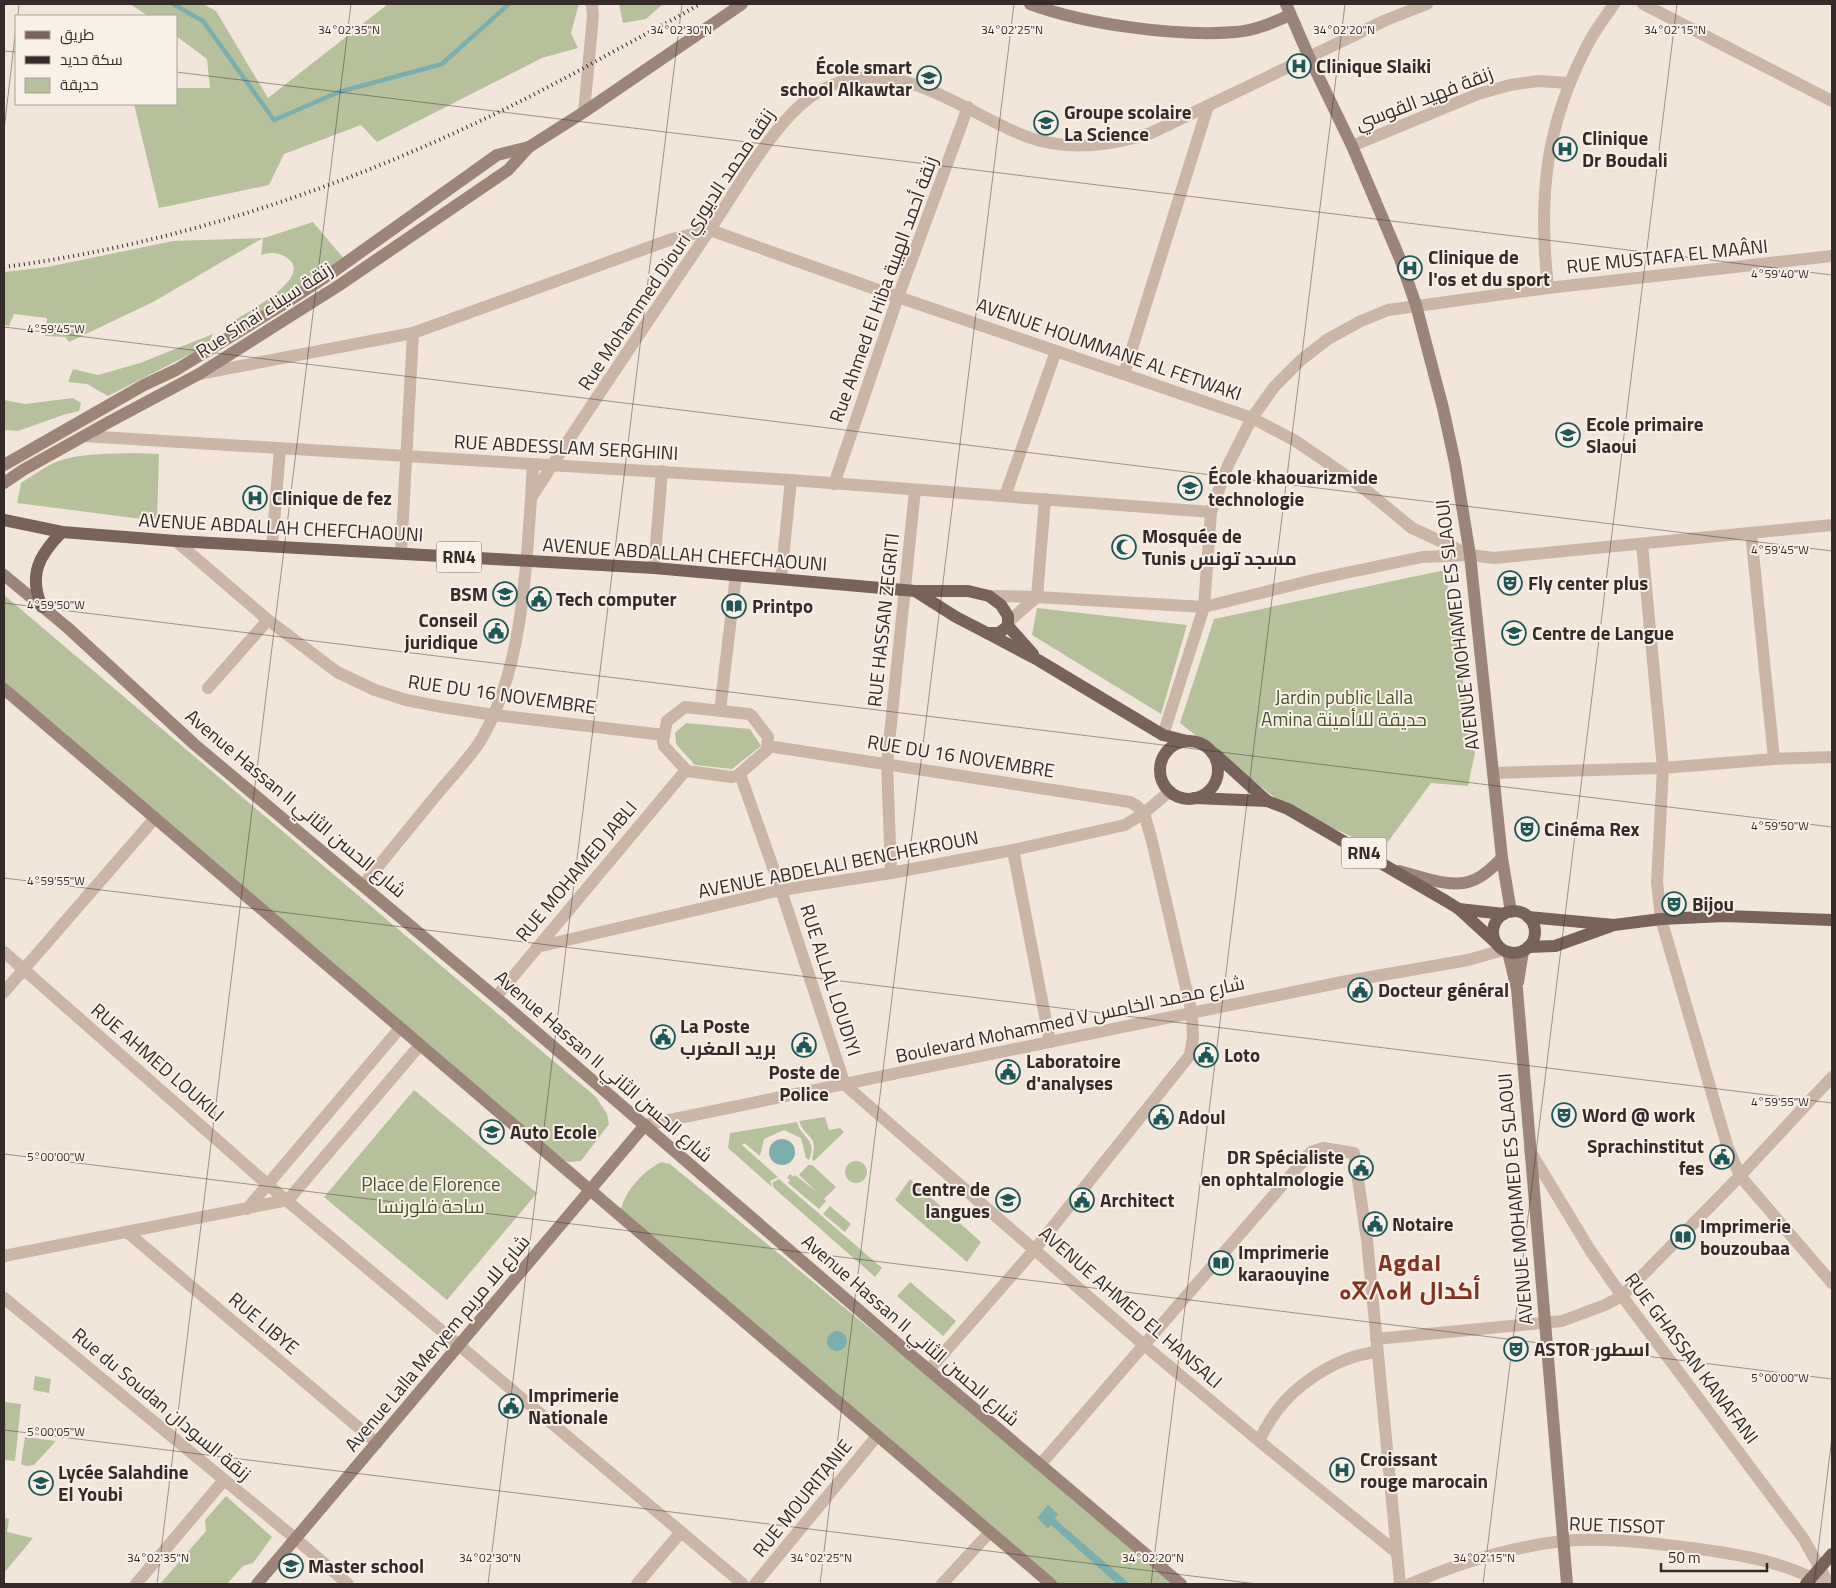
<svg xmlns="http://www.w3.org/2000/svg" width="1836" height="1588" viewBox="0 0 1836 1588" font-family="'Titillium Web',Cairo,'Noto Sans Tifinagh',sans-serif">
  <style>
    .green { fill: #b6c19b }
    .water { fill: #7aafae }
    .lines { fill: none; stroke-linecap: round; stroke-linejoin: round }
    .stream { stroke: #7aafae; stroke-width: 4.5 }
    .street { stroke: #cab5a7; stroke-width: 12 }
    .secondary { stroke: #9d8479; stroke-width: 12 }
    .primary { stroke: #786259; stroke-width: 12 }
    .rail { stroke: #362b28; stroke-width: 4; stroke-dasharray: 1 4; stroke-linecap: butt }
    .ticks { fill: none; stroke: #362b28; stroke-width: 1; stroke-opacity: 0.45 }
    .labels { text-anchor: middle; stroke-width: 4; stroke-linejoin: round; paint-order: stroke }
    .shield { fill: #f9f0e8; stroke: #706662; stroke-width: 1 }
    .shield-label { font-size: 18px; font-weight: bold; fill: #362b28 }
    .poi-label { font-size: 19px; font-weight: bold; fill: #362b28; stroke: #f9f0e8; text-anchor: start }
    .street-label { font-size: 19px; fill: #362b28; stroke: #f9f0e8 }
    .park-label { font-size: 19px; fill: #48552b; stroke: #f9f0e8 }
    .district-label { font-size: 24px; font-weight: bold; letter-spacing: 1px; fill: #853321; stroke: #f9f0e8 }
    .ticks-label { font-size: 12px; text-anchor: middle; fill: #362b28; stroke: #f9f0e8; stroke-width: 4; stroke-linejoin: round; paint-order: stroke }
  </style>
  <rect width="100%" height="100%" fill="#f2e6db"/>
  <g class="green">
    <path d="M130,4H203L216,11L268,98L388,4H579L571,33L578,48L542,58L377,142L361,125L284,154L269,185L159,208L134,104H176V88H210L207,59L176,36V16H148Z"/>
    <path d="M619,4H663L646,19L623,23Z"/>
    <path d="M313,222L345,260L281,298L233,333L235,320C247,312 315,277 287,258C279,252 270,252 261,255L263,238L153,302L69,342L65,337L45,336L47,318L14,314L9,326L4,324V272L47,267L173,241L264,238Z"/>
    <path d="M213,334L208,345L108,396L87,384L68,382L73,369L98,375L140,363Z"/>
    <path d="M73,398L81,403L79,411L63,415L18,431L4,430V400L25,404Z"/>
    <path d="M134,453L159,454L157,521L17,503L21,483C34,475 49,463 65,459C87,453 112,454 134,453Z"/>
    <path d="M1445,570L1475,753L1468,786L1431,783L1382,850L1288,808L1180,723L1214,619Z"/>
    <path d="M4,595L596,1097L607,1114L609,1124L581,1161L569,1162L556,1157L4,686Z"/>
    <path d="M1037,608L1187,625L1161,714L1032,635Z"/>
    <path d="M686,723L750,729L761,746L732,769L695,765L676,744L675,733Z"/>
    <path d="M414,1090L537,1193L447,1300L324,1197Z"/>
    <path d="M825,1117L829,1130L840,1128L844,1132L814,1161L812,1159C819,1134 806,1140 799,1121Z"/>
    <path d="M797,1122C801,1138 818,1139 809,1160L806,1158L801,1138L784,1130L764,1139L760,1156L744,1143L742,1145L778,1177L770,1181L772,1187L728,1148L730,1133Z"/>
    <circle cx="856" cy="1172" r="11"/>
    <path d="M661,1162L670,1164L1180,1584H1051L621,1209C626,1189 644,1171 661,1162Z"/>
    <path d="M808,1165H812L836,1187L824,1199L826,1201L819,1209L788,1183L790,1180L787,1178L790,1174L794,1177L795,1175L817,1192L799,1175Z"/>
    <path d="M779,1179L882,1268L875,1277L774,1188L772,1183Z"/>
    <path d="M910,1179L981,1242L967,1262L895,1200Z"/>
    <path d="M830,1206L851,1224L845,1232L823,1214Z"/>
    <path d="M910,1282L956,1321L943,1336L897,1296Z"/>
    <path d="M35,1376L51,1379L49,1393L33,1390Z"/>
    <path d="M4,1402L21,1404L15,1461L4,1460Z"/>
    <path d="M25,1437L56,1441L34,1465L26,1466L21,1464Z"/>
    <path d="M226,1496L272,1537L253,1563L243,1566L227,1584H160L206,1531L205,1520Z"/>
    <path d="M4,1518L9,1519L7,1532L33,1538L4,1573Z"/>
  </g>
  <g class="water">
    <circle cx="782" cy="1152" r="13"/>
    <circle cx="837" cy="1341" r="10"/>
    <path d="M1048,1505L1058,1514L1055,1519L1130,1584H1117L1051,1525L1048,1528L1037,1518Z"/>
  </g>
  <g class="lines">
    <path class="stream" d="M173,4L203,21L274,120L339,92L442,64L509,4"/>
    <g class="street">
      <path d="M1643,4L1832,101"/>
      <path d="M584,112L593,16L592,4"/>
      <path d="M1352,146L1478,94L1510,85L1538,81L1569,83"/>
      <path d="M1548,288C1538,196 1545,125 1589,42C1596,29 1606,16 1614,4"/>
      <path d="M199,374L413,333L672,239L710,230L898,297L1252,418L1294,440L1325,461L1367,491L1412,528L1470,555"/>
      <path d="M1124,374L1208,106"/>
      <path d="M84,436L791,480L1211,512"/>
      <path d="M834,484L898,297L968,107"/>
      <path d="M1005,496L1056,351"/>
      <path d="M531,498C590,406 652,315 713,225C739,186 776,119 815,94C844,75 880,73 913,84C953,97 987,121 1025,136C1066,152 1110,146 1151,133L1309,57L1386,20L1427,4"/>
      <path d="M1751,533L1774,759"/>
      <path d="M176,541L268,620L337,672L375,690L406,700L442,707L494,715L664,735"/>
      <path d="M1642,544L1663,768L1657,882L1661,919L1727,1145L1740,1176L1832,1283"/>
      <path d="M272,546L280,449"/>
      <path d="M401,553L413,333"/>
      <path d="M654,568L662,471"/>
      <path d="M781,578L791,480"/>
      <path d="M989,596L1037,597L1204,607L1317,579L1422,557L1470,555L1494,558L1832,525"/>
      <path d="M1037,597L1045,499"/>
      <path d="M1009,621L1037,597"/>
      <path d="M208,688L268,620"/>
      <path d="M685,707L749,714L752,716L768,737L767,750L737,776L731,777L687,771L664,746L663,742L667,721Z"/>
      <path d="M720,711L736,575"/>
      <path d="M1163,735L1204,607L1211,512L1228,465L1252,418L1274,387L1301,360L1328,339L1361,321L1388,310L1548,288L1832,256"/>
      <path d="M768,746L1130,802L1137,806L1144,813L1152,841L1192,1014L1193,1037L1190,1055L1035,1249L929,1370"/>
      <path d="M1493,773L1663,768L1774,759L1832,757"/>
      <path d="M740,774L781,890L845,1085"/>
      <path d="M1013,850L1050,1042"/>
      <path d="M891,873L887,763L915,490"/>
      <path d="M363,885C388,854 413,824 438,793C452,776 469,759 481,740C526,664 527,551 533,465"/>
      <path d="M537,947L781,890L891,873L1013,850L1125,825L1144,813L1170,791"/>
      <path d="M4,952L267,1184L743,1584"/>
      <path d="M4,992L155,818"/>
      <path d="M496,997L686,770"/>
      <path d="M845,1085L1144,1345L1259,1441L1396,1552"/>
      <path d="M645,1125L1342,982L1468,960L1503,950"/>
      <path d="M1530,1151L1590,1250L1622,1296L1803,1538L1829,1584"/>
      <path d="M247,1209L400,1028"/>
      <path d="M127,1232L377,1443"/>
      <path d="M4,1256L288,1200L420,1045"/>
      <path d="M4,1298L296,1539L348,1584"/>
      <path d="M1376,1339L1562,1321L1605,1305L1622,1296L1740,1176L1832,1077"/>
      <path d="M1259,1441C1262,1435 1266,1427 1270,1421C1291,1386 1337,1356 1377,1352"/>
      <path d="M1040,1465L1311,1152L1323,1148L1354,1153L1367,1240L1400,1584"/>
      <path d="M136,1584L224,1480"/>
      <path d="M637,1584L681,1532"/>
      <path d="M755,1584L877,1436"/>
      <path d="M942,1584L990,1532"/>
      <path d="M1410,1584C1459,1563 1510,1547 1563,1541C1606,1537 1650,1543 1692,1548C1736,1554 1782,1561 1820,1582"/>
    </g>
    <g class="secondary">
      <path d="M1030,4C1084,24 1177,37 1235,32C1254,31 1272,23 1290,15"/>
      <path d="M1286,4L1309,57L1352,146L1400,259L1416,305L1443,408L1455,463L1470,555L1502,858L1511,912"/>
      <path d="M4,465L144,385L176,370L284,304L330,274L497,155L529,147"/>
      <path d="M4,483L23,470L109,422L199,374L338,286L508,170L529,147L584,112L742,4"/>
      <path d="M4,575L68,628L194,744L512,1011L904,1349L1181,1584"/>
      <path d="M4,689L1051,1584"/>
      <path d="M1399,871C1419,876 1452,889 1471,881C1483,877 1493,867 1502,858"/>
      <path d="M1508,952L1517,989L1567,1584"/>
      <path d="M1518,982L1523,951"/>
      <path d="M257,1584L645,1125"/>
    </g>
    <g class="primary">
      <path d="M4,520L62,532L176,541L654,568L915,591H968L989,596L1001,605L1008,616V626L999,633H987L956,617L915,591"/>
      <path d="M42,607C28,575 39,555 62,532"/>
      <path d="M1008,626L1033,654"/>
      <path d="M987,633L1038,660L1163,735L1187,741"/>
      <circle cx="1189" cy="770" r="29"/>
      <path d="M1215,754L1267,801"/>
      <path d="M1194,798L1267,801L1288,809L1446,901L1459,909L1495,942"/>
      <path d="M1459,909L1504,914"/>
      <circle cx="1514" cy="932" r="21"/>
      <path d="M1528,917L1614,925L1661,919L1725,916L1832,920"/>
      <path d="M1528,947L1555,946L1611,926"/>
      <path d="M1806,1584L1832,1554"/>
    </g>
    <path class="rail" d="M4,267C216,239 421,160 607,55C638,38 669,22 700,4"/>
  </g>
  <path class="ticks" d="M18,16L19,4M4,51L16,52M176,72L1832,275M4,130L16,28M4,327L1832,551M4,603L1832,827M4,878L1832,1103M4,1154L1832,1379M4,1430L1257,1584M157,1584L351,4M488,1584L682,4M820,1584L1014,4M1151,1584L1345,4M1483,1584L1677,4M1814,1584L1832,1437"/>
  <defs>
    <g id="hospital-ring" transform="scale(1.25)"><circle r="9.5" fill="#f9f0e8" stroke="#1d5758" stroke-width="1.5"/><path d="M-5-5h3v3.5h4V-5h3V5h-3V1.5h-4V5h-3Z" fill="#1d5758"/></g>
    <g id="school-ring" transform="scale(1.25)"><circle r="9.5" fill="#f9f0e8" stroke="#1d5758" stroke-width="1.5"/><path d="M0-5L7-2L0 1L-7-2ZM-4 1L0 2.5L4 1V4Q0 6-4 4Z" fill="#1d5758"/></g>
    <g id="mosque-ring" transform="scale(1.25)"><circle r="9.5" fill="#f9f0e8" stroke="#1d5758" stroke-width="1.5"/><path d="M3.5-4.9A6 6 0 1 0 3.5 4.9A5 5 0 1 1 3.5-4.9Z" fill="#1d5758"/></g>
    <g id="theatre-ring" transform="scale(1.25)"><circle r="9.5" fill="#f9f0e8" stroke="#1d5758" stroke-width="1.5"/><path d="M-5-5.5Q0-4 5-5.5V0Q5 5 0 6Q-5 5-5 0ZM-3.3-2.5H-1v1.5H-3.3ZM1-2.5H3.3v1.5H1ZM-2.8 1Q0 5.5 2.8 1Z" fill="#1d5758"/></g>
    <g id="civic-ring" transform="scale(1.25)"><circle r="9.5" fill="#f9f0e8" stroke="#1d5758" stroke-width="1.5"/><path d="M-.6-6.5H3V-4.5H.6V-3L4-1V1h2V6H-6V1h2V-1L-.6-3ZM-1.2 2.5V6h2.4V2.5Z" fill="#1d5758"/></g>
    <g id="library-ring" transform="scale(1.25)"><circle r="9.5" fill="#f9f0e8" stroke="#1d5758" stroke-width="1.5"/><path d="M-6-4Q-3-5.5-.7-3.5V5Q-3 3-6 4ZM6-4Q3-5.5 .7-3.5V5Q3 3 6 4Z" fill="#1d5758"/></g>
  </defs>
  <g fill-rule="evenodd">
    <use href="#hospital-ring" x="1299" y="66"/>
    <use href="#school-ring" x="929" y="78"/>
    <use href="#school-ring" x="1046" y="123"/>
    <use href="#hospital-ring" x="1565" y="149"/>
    <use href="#hospital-ring" x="1410" y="268"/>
    <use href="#school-ring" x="1568" y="435"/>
    <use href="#school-ring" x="1190" y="488"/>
    <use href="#hospital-ring" x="255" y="498"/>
    <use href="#mosque-ring" x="1124" y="547"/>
    <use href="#theatre-ring" x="1510" y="583"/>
    <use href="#school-ring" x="505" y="594"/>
    <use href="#civic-ring" x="539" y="599"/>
    <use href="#library-ring" x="734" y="606"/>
    <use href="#civic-ring" x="496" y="631"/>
    <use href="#school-ring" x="1514" y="633"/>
    <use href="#theatre-ring" x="1527" y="829"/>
    <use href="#theatre-ring" x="1674" y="904"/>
    <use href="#civic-ring" x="1360" y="990"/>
    <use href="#civic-ring" x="663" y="1037"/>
    <use href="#civic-ring" x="804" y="1045"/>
    <use href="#civic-ring" x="1206" y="1055"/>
    <use href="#civic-ring" x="1008" y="1072"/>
    <use href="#theatre-ring" x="1564" y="1115"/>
    <use href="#civic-ring" x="1161" y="1117"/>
    <use href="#school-ring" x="492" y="1132"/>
    <use href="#civic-ring" x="1722" y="1157"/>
    <use href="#civic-ring" x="1361" y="1168"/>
    <use href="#school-ring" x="1008" y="1200"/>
    <use href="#civic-ring" x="1082" y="1200"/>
    <use href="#civic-ring" x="1375" y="1224"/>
    <use href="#library-ring" x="1683" y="1237"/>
    <use href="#library-ring" x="1221" y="1263"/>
    <use href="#theatre-ring" x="1516" y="1349"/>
    <use href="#civic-ring" x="511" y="1406"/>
    <use href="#hospital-ring" x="1342" y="1470"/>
    <use href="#school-ring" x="41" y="1483"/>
    <use href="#school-ring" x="291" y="1566"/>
  </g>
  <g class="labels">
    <g class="shield">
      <rect x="436.5" y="541.5" width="45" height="31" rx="4"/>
      <rect x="1341.5" y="837.5" width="45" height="31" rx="4"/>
    </g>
    <g class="shield-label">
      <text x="459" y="563">RN4</text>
      <text x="1364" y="859">RN4</text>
    </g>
    <g class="poi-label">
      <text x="1316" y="73">Clinique Slaiki</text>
      <text x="912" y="74" text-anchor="end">École smart<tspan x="912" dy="22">school Alkawtar</tspan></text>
      <text x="1064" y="119">Groupe scolaire<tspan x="1064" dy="22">La Science</tspan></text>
      <text x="1582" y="145">Clinique<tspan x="1582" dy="22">Dr Boudali</tspan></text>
      <text x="1428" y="264">Clinique de<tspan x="1428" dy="22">l'os et du sport</tspan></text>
      <text x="1586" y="431">Ecole primaire<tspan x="1586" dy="22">Slaoui</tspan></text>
      <text x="1208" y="484">École khaouarizmide<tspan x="1208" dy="22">technologie</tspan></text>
      <text x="272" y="505">Clinique de fez</text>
      <text x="1142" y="543">Mosquée de<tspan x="1142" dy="22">Tunis مسجد تونس</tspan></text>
      <text x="1528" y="590">Fly center plus</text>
      <text x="488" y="601" text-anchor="end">BSM</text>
      <text x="556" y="606">Tech computer</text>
      <text x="752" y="613">Printpo</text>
      <text x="478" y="627" text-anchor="end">Conseil<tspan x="478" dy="22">juridique</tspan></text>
      <text x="1532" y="640">Centre de Langue</text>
      <text x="1544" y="836">Cinéma Rex</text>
      <text x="1692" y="911">Bijou</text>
      <text x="1378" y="997">Docteur général</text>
      <text x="680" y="1033">La Poste<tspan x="680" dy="22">بريد المغرب</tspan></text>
      <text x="1224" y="1062">Loto</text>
      <text x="1026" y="1068">Laboratoire<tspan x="1026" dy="22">d'analyses</tspan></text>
      <text x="804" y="1079" text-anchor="middle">Poste de<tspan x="804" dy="22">Police</tspan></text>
      <text x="1582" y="1122">Word @ work</text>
      <text x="1178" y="1124">Adoul</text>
      <text x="510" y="1139">Auto Ecole</text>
      <text x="1704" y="1153" text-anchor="end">Sprachinstitut<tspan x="1704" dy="22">fes</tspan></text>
      <text x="1344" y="1164" text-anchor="end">DR Spécialiste<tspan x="1344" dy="22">en ophtalmologie</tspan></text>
      <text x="990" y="1196" text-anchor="end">Centre de<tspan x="990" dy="22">langues</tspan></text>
      <text x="1100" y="1207">Architect</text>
      <text x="1392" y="1231">Notaire</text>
      <text x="1700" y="1233">Imprimerie<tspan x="1700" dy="22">bouzoubaa</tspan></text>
      <text x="1238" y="1259">Imprimerie<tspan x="1238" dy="22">karaouyine</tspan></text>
      <text x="1534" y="1356">ASTOR اسطور</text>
      <text x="528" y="1402">Imprimerie<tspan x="528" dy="22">Nationale</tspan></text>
      <text x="1360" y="1466">Croissant<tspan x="1360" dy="22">rouge marocain</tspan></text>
      <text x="58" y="1479">Lycée Salahdine<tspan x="58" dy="22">El Youbi</tspan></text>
      <text x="308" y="1573">Master school</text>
    </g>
    <g class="street-label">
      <text transform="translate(1424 98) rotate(-21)" y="7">زنقة فهيد القوسي</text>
      <text transform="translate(676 249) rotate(-56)" y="7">Rue Mohammed Diouri زنقة محمد الديوري</text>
      <text transform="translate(1667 256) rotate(-6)" y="7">RUE MUSTAFA EL MAÂNI</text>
      <text transform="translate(883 289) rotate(-70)" y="7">Rue Ahmed El Hiba زنقة أحمد الهيبة</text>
      <text transform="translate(264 310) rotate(-33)" y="7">Rue Sinaï زنقة سيناء</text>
      <text transform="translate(1109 349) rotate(19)" y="7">AVENUE HOUMMANE AL FETWAKI</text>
      <text transform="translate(566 447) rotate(3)" y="7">RUE ABDESSLAM SERGHINI</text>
      <text transform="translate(281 527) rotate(3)" y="7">AVENUE ABDALLAH CHEFCHAOUNI</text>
      <text transform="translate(685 554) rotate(4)" y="7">AVENUE ABDALLAH CHEFCHAOUNI</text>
      <text transform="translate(883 620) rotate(-84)" y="7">RUE HASSAN ZEGRITI</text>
      <text transform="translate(1457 625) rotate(-97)" y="7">AVENUE MOHAMED ES SLAOUI</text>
      <text transform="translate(502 694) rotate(8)" y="7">RUE DU 16 NOVEMBRE</text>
      <text transform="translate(961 756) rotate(9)" y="7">RUE DU 16 NOVEMBRE</text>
      <text transform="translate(296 803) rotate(40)" y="7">Avenue Hassan II شارع الحسن الثاني</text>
      <text transform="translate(838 864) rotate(-11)" y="7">AVENUE ABDELALI BENCHEKROUN</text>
      <text transform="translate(576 871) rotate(-50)" y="7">RUE MOHAMED JABLI</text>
      <text transform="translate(831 980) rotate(72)" y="7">RUE ALLAL LOUDIYI</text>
      <text transform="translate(1070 1019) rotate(-12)" y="7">Boulevard Mohammed V شارع محمد الخامس</text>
      <text transform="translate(158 1062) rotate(41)" y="7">RUE AHMED LOUKILI</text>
      <text transform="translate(604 1066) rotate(41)" y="7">Avenue Hassan II شارع الحسن الثاني</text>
      <text transform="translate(1515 1199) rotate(-95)" y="7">AVENUE MOHAMED ES SLAOUI</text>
      <text transform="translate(1131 1307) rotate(41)" y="7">AVENUE AHMED EL HANSALI</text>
      <text transform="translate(264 1323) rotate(40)" y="7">RUE LIBYE</text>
      <text transform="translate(911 1330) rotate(41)" y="7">Avenue Hassan II شارع الحسن الثاني</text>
      <text transform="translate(437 1343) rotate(-50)" y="7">Avenue Lalla Meryem شارع للا مريم</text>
      <text transform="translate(1692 1358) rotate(53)" y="7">RUE GHASSAN KANAFANI</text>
      <text transform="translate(162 1404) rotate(40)" y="7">Rue du Soudan زنقة السودان</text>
      <text transform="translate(802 1498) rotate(-51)" y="7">RUE MOURITANIE</text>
      <text transform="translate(1617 1525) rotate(2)" y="7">RUE TISSOT</text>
    </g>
    <g class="park-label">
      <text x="1344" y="704">Jardin public Lalla<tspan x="1344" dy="22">Amina حديقة للاأمينة</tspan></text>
      <text x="431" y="1191">Place de Florence<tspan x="431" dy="22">ساحة فلورنسا</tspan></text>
    </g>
    <g class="district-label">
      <text x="1410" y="1271">Agdal<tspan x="1410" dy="28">ⴰⴳⴷⴰⵍ أكدال</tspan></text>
    </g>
  </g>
  <g class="ticks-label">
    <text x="349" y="34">34°02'35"N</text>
    <text x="681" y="34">34°02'30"N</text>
    <text x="1012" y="34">34°02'25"N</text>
    <text x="1344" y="34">34°02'20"N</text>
    <text x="1675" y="34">34°02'15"N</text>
    <text x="1780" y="278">4°59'40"W</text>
    <text x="56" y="333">4°59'45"W</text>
    <text x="1780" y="554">4°59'45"W</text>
    <text x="56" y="609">4°59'50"W</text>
    <text x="1780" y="830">4°59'50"W</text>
    <text x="56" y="885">4°59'55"W</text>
    <text x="1780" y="1106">4°59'55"W</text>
    <text x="56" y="1161">5°00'00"W</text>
    <text x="1780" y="1382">5°00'00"W</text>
    <text x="56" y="1436">5°00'05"W</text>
    <text x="158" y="1562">34°02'35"N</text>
    <text x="490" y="1562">34°02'30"N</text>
    <text x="821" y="1562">34°02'25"N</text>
    <text x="1153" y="1562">34°02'20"N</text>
    <text x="1484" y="1562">34°02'15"N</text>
  </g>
  <rect width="1836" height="1588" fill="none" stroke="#362b28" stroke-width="10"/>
  <rect x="15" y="15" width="162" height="90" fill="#f9f0e8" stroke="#aba19b"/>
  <rect x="25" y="31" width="25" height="8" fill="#786259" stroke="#aba19b"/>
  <text x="60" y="40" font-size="15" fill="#362b28">طريق</text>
  <rect x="25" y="56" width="25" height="8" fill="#362b28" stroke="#aba19b"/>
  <text x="60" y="65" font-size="15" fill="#362b28">سكة حديد</text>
  <rect x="25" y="78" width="25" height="15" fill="#b6c19b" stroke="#aba19b"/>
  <text x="60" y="90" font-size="15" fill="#362b28">حديقة</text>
  <path d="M1661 1563v8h106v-8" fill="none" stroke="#362b28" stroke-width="2.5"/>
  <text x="1668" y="1563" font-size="15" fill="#362b28" stroke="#f9f0e8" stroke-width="4" paint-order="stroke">50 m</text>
</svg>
